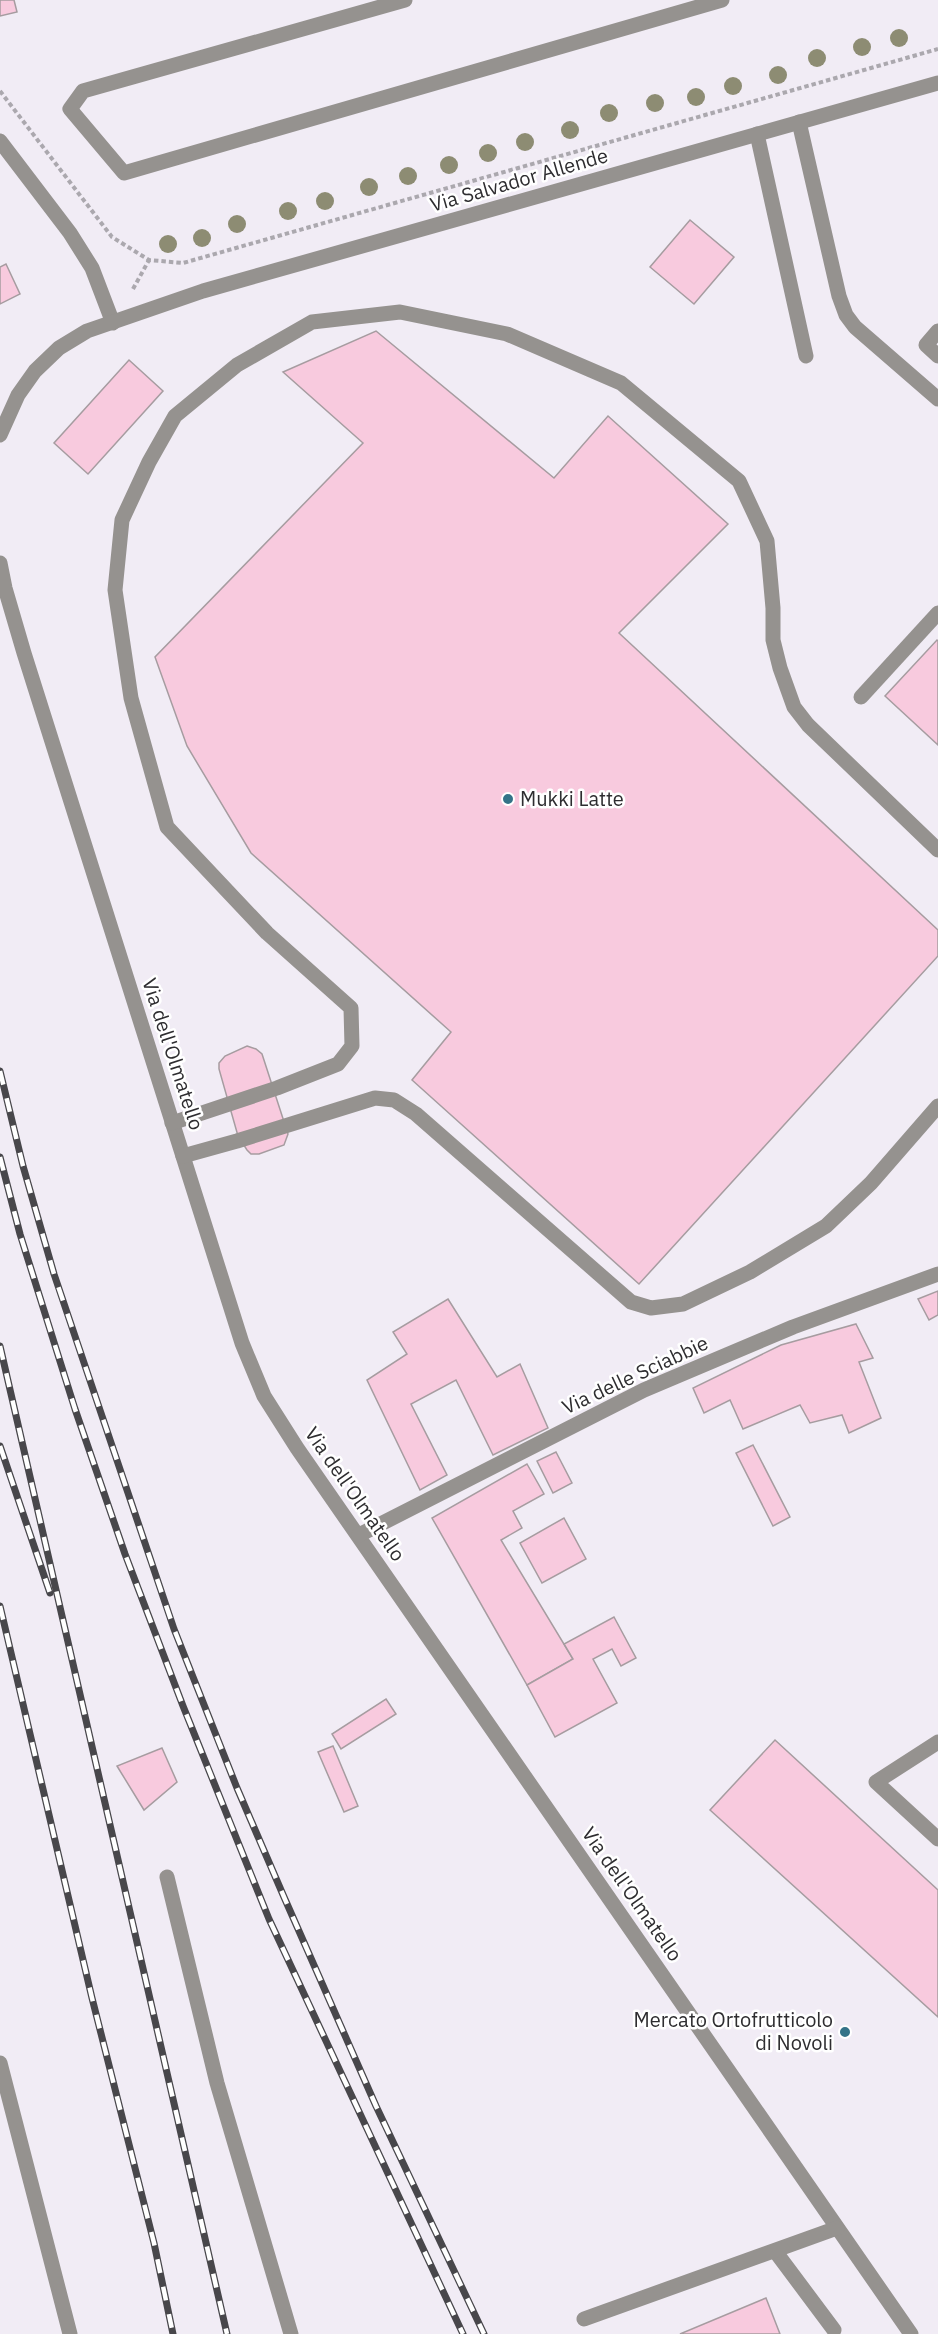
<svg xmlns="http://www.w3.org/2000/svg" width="938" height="2334" viewBox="0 0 938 2334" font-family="'IBM Plex Sans',sans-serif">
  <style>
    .building { fill: #f8cade; stroke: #a69ca0; stroke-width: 1.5 }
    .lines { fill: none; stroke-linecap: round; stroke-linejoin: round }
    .path { stroke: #aba8ae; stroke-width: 4; stroke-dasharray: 4.5 3; stroke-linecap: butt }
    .minor { stroke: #95928f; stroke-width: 15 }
    .rail-casing { stroke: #48474b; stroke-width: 7 }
    .rail { stroke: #fff; stroke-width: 4.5; stroke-dasharray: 14; stroke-linecap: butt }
    .tree { fill: #8d8c73 }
    .poi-dot { fill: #347388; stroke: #fff; stroke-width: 2 }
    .labels { text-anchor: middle; stroke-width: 5; stroke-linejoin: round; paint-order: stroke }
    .street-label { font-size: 20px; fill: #2e2d30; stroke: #fff }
    .poi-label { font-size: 20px; fill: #2e2d30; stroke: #fff; text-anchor: start }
  </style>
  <rect width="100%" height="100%" fill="#f1ecf5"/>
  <g class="building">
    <path d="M0,0H14L17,12L0,16Z"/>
    <path d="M690,220L734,257L694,304L650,267Z"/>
    <path d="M6,264L20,294L0,304V267Z"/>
    <path d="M376,331L554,478L608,416L728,524L619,633L938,930V956L639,1284L412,1080L451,1032L251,853L187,746L155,657L363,443L283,372Z"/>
    <path d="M129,360L163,391L88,474L54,443Z"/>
    <path d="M937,640L938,641V745L885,696Z"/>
    <path d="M247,1046L256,1049L262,1054L288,1134L284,1145L259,1154H251L247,1150L238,1136L219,1069V1063L225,1056Z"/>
    <path d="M938,1291V1315L929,1320L918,1299Z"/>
    <path d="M448,1299L497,1377L520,1364L548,1428L493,1455L456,1380L411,1404L447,1475L420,1490L367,1380L407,1354L393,1332Z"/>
    <path d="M856,1324L873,1358L859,1362L881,1418L849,1433L842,1415L810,1423L800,1405L743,1429L730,1400L704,1413L693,1388L781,1345Z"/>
    <path d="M753,1445L790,1517L773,1526L736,1453Z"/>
    <path d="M556,1452L572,1483L553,1493L537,1461Z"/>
    <path d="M527,1464L544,1494L513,1511L522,1528L501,1540L573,1659L527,1685L432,1518Z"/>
    <path d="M564,1518L586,1559L542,1583L520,1543Z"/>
    <path d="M614,1617L636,1658L621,1666L612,1649L593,1659L617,1703L555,1737L527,1685L573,1659L564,1644Z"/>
    <path d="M386,1699L396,1714L341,1749L332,1734Z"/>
    <path d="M775,1740L938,1890V2017L710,1810Z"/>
    <path d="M333,1746L358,1806L344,1812L318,1752Z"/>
    <path d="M162,1748L177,1782L144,1810L117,1766Z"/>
    <path d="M766,2298L780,2334H680Z"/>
  </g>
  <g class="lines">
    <g class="path">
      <path d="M0,91L112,237L149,260L183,263L938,49"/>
      <path d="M133,289L149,260"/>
    </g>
    <g class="minor">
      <path d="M405,0L83,91L70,109L124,173L722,0"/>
      <path d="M799,122L839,296L846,315L855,327L938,399"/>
      <path d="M757,134L806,356"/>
      <path d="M0,141L70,233L92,268L113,323"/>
      <path d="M938,331L926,345L938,356"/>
      <path d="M0,435L18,395L35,371L59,348L87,331L203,291L938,83"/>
      <path d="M0,563L5,588L24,653L242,1343L264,1396L297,1448L911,2334"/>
      <path d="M861,697L938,613"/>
      <path d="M172,1123L277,1088L338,1064L352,1046L351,1008L267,933L167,827L131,698L115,590L122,520L149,462L175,416L237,365L312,322L400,312L507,334L621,383L739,481L767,541L773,608V640L780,668L794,707L808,725L938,850"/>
      <path d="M183,1156L237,1141L375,1098L394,1100L416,1114L631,1302L651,1308L683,1304L750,1272L826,1226L871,1183L938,1106"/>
      <path d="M359,1535L644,1390L793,1327L938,1274"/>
      <path d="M938,1742L876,1782L938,1839"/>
      <path d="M167,1877L217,2083L291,2334"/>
      <path d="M0,2063L70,2334"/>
      <path d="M775,2251L834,2330"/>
      <path d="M584,2319L837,2228"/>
    </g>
    <g class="rail-casing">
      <g id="rail">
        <path d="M0,1071L23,1166L54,1274L174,1629L237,1788L284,1897L376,2106L484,2334"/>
        <path d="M0,1157L20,1234L75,1409L125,1554L183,1706L269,1919L463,2334"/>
        <path d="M0,1346L227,2334"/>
        <path d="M0,1446L50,1593"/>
        <path d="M0,1606L92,1998L154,2243L173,2334"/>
      </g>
    </g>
    <use href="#rail" class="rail"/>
  </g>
  <g class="tree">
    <circle cx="899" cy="38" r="9"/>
    <circle cx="862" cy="47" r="9"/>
    <circle cx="817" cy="58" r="9"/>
    <circle cx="778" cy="75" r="9"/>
    <circle cx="733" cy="86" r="9"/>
    <circle cx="696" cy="97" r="9"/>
    <circle cx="655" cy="103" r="9"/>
    <circle cx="609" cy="113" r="9"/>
    <circle cx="570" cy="130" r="9"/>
    <circle cx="525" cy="142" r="9"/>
    <circle cx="488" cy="153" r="9"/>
    <circle cx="449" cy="165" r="9"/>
    <circle cx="408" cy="176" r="9"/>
    <circle cx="369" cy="187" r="9"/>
    <circle cx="325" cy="201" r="9"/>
    <circle cx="288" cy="211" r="9"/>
    <circle cx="237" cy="224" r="9"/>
    <circle cx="202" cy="238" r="9"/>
    <circle cx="168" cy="244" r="9"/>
  </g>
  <g class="poi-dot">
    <circle cx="508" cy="799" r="6"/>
    <circle cx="845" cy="2032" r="6"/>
  </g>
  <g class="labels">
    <g class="street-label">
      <text transform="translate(519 180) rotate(-16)" y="7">Via Salvador Allende</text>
      <text transform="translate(173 1054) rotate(72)" y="7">Via dell'Olmatello</text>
      <text transform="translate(635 1375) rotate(-25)" y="7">Via delle Sciabbie</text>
      <text transform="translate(355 1494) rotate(55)" y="7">Via dell'Olmatello</text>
      <text transform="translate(632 1894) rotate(55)" y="7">Via dell'Olmatello</text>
    </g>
    <g class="poi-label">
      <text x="520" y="806">Mukki Latte</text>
      <text x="833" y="2027" text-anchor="end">Mercato Ortofrutticolo<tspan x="833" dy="23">di Novoli</tspan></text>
    </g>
  </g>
</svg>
